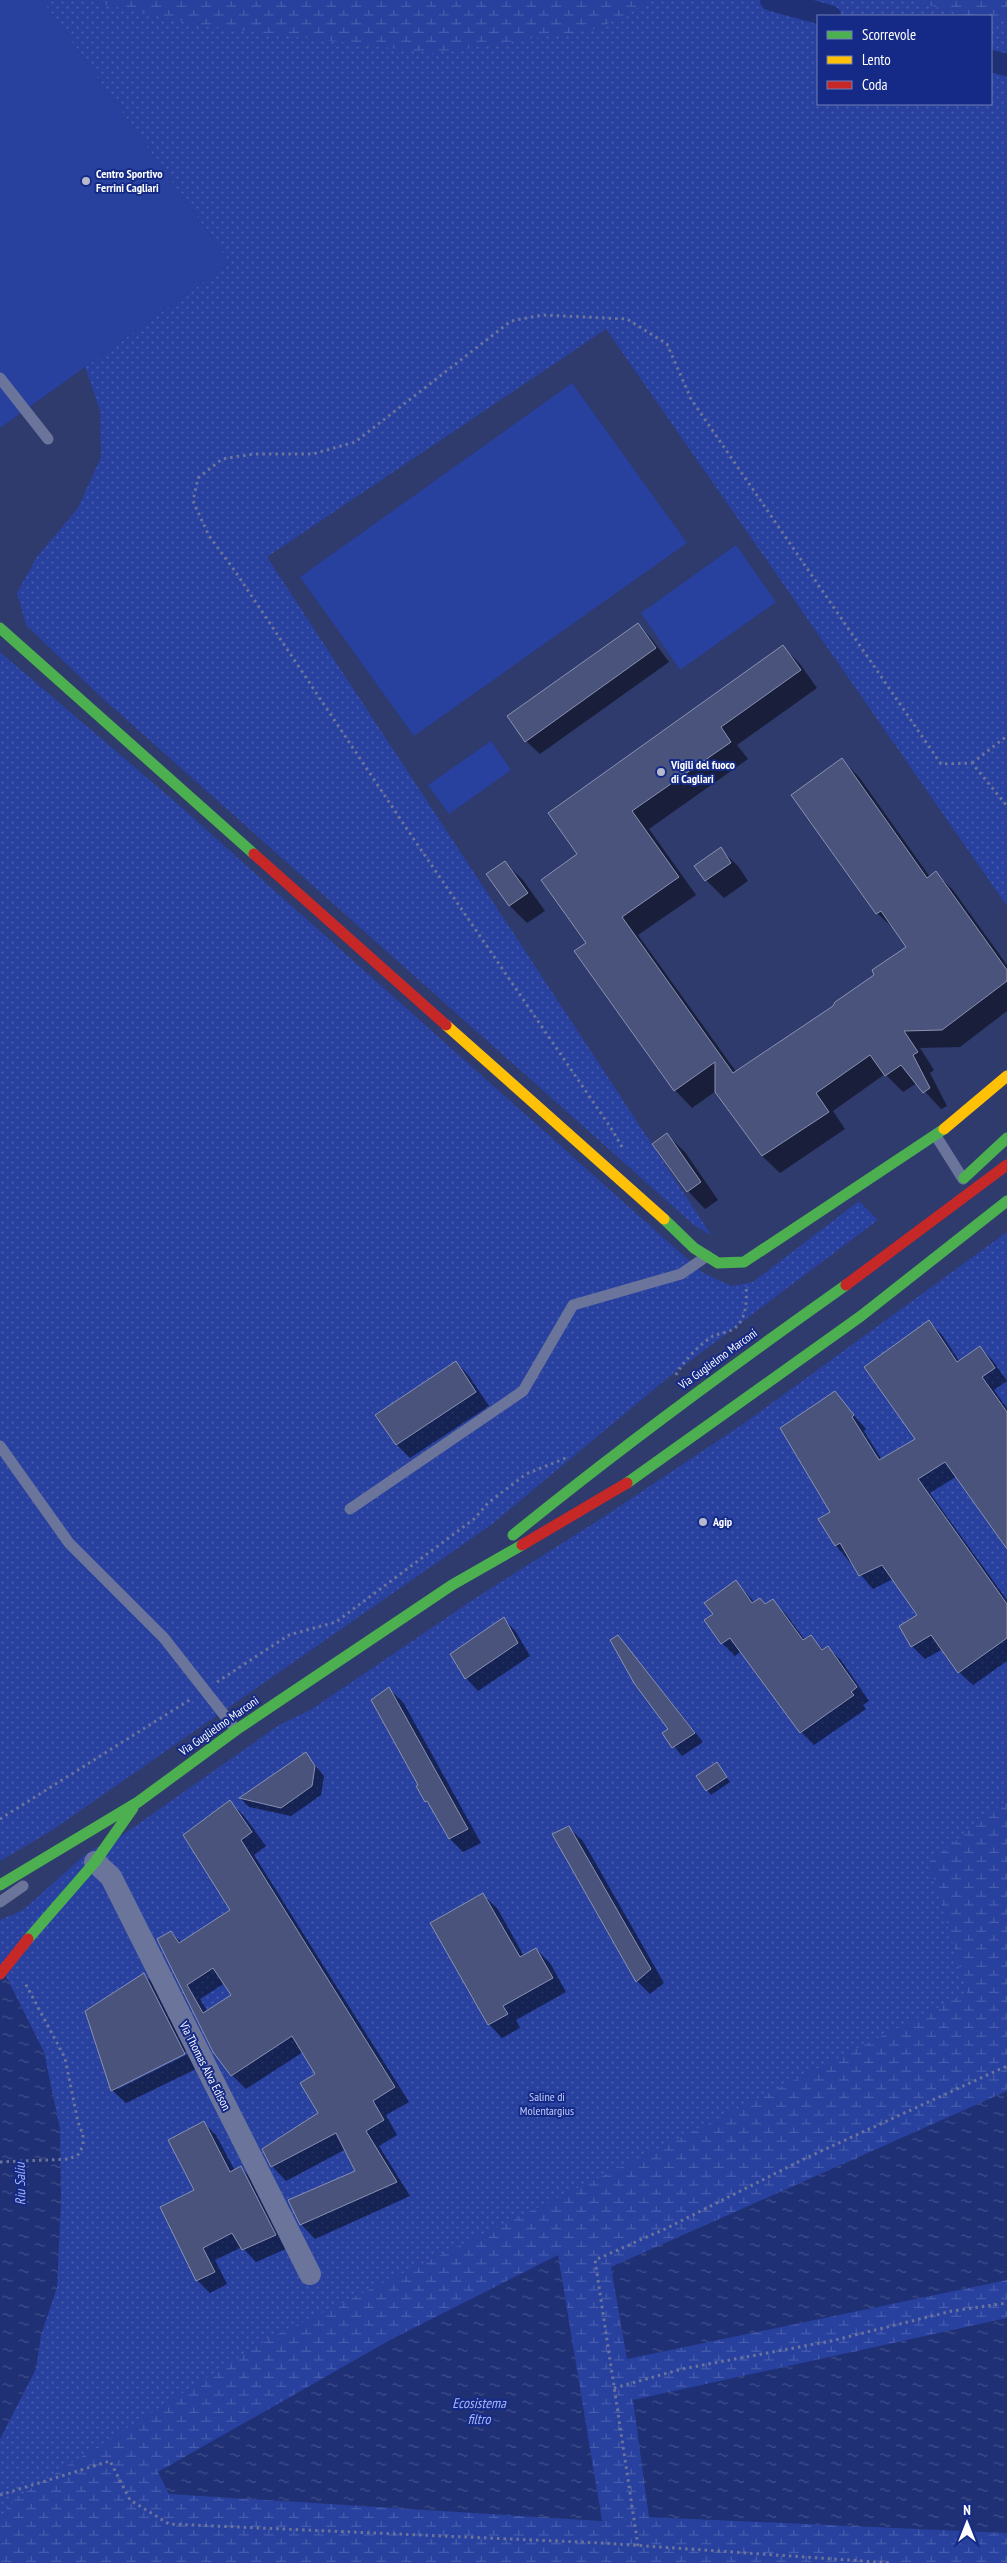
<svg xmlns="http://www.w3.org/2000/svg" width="1007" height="2563" viewBox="0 0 1007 2563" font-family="'PT Sans Narrow',sans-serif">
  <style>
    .grass { fill: url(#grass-dots); fill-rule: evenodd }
    .wetland { fill: url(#wetland-marsh) }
    .pitch { fill: #28409e }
    .water { fill: url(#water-ripples) }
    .shadow { fill: #0007; fill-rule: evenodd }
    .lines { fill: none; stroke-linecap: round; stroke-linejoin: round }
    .canal { stroke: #203075; stroke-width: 22 }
    .building { fill: #49537c; stroke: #8a91b1; fill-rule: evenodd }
    .path { stroke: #6b749b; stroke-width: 3; stroke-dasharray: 2.5 4; stroke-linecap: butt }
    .lane { stroke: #6b749b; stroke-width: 11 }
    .street { stroke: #6b749b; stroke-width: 22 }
    .fast { stroke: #4caf50; stroke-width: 11 }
    .slow { stroke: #ffc107; stroke-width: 11 }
    .jam { stroke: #c62828; stroke-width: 11 }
    .jam-bridge { stroke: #c62828; stroke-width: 11 }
    .poi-dot { fill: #b6bacc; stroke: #152a87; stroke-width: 2 }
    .labels { text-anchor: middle; stroke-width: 4; stroke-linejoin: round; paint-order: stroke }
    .poi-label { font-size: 12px; font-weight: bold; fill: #fff; stroke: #152a87; text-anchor: start }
    .street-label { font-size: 12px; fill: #fff; stroke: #152a87 }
    .park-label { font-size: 12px; fill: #c1cdfb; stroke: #152a87 }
    .water-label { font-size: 14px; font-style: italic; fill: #a7b7f6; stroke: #152a87 }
  </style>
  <defs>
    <pattern id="grass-dots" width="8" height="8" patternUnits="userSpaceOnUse" patternTransform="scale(1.25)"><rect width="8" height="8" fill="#28409e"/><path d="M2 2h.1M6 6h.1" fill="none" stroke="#485dad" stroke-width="1.8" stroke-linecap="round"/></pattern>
    <pattern id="wetland-marsh" width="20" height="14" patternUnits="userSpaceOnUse" patternTransform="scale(1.25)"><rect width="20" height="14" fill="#28409e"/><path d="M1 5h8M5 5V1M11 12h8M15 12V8" fill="none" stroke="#485dad"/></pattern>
    <pattern id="water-ripples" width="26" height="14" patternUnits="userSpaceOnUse" patternTransform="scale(1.25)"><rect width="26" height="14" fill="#203075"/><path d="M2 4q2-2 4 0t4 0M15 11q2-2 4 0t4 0" fill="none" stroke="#414f8a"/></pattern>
  </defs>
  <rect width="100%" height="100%" fill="#2f3a6d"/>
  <g class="grass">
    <path d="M42,0H1007V906L606,329L267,557L712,1236L694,1225L100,696L26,625L17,593L36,558L78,508L101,457L100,410L85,367L230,263ZM818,16H991V104H818Z"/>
    <path d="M0,652L172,799L702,1272L731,1286L753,1282L859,1201L878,1220L670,1376L491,1525L51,1831L0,1861Z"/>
    <path d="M1007,1232V2563H0V1920L23,1910L88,1852L121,1836L279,1725L312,1709L474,1599L602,1518L743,1424Z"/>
  </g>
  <g class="wetland">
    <path d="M83,0H653L598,29L432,53L205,26Z"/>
    <path d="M911,0H1007V18L992,23L991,16H968Z"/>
    <path d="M1007,1800V2563H0V2517L16,2498L270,2338L676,2140L967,1993L929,1862Z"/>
  </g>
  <g class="pitch">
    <path d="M0,0H42L230,263L0,428Z"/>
    <path d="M572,383L687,543L414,736L300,577Z"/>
    <path d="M736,545L776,602L680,670L641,613Z"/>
    <path d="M491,741L511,770L449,814L428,785Z"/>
  </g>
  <g class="water">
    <path d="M0,1964L44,2052L60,2129L61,2200L57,2288L41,2335L36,2369L0,2439Z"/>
    <path d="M1007,2091V2280L627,2359L611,2267Z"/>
    <path d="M558,2255L602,2521L169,2494L158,2472L390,2340Z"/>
    <path d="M1007,2318V2533L649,2517L633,2400Z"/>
  </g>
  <g class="shadow">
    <path d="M638,624L651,638L669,662L540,754L526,741Z"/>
    <path d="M783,647L800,664L817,688L737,745L748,759L649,829L696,895L638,935L737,1073L835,1007L908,948L895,930L877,913L793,795L842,760L859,777L930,877L936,873L953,890L1007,965V1011L960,1047L920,1048L934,1070L930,1073L947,1106L941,1109L917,1083L903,1092L885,1074L833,1111L845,1129L780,1173L762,1156L716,1091L692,1108L675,1090L576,952L588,943L579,855Z"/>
    <path d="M720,849L738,866L748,881L724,898L706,880Z"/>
    <path d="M505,863L523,880L545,911L527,923L510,906L488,875Z"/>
    <path d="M667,1135L685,1152L718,1200L705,1209L688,1191Z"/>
    <path d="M929,1322L942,1335L960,1362L980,1347L993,1361L1007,1381L994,1390L1007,1408V1547L957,1476L930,1493L1007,1600V1661L973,1685L959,1672L943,1649L925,1659L912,1646L919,1615L893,1579L873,1589L836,1546L820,1519L832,1512L834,1393L866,1429L864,1431L882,1460L917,1439Z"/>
    <path d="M456,1362L469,1376L489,1406L410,1458L397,1445L377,1415Z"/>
    <path d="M736,1582L755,1603L765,1605L773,1601L786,1614L805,1640L810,1636L824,1650L828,1648L841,1660L869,1701L863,1705L866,1709L814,1745L801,1732L741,1651L735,1656L722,1643L714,1614Z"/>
    <path d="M504,1619L516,1632L530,1656L478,1691L466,1678Z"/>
    <path d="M618,1636L703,1742L682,1756L664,1734L669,1729Z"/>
    <path d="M389,1689L403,1702L481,1843L463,1852L450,1839L432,1807L426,1801Z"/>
    <path d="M306,1754L324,1776L321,1795L291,1816L249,1807L241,1799Z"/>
    <path d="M717,1763L730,1782L711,1795L697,1776Z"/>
    <path d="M230,1802L244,1816L266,1846L254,1855L409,2102L386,2115L397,2135L379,2146L410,2196L315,2239L301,2224L356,2171L346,2149L286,2181L272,2166L264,2150L319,2114L316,2074L303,2052L246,2089L232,2075L158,1939L171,1932L182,1943L231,1910ZM225,1983L233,1995L208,2012L200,1999Z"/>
    <path d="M569,1828L583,1841L664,1983L650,1994L637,1981Z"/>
    <path d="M483,1895L497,1908L524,1956L536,1949L550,1963L566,1992L516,2020L520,2028L502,2038L489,2024Z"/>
    <path d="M144,1974L158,1988L189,2050L118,2086V2089L190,2053L198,2068L126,2103L112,2090Z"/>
    <path d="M204,2123L216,2135L235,2171L241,2168L254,2181L288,2248L256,2262L242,2247L215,2260L227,2284L210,2293L197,2280L196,2190Z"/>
  </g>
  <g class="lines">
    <g class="canal">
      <path d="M771,0L830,16"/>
      <path d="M991,61L1007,65"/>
    </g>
  </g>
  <g class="building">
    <path d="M638,623L656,648L525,742L507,716Z"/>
    <path d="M783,645L801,670L721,727L731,742L632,811L679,877L622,917L733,1073L833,1006L835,1002L874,975L872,970L906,947L881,911L876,914L791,795L842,758L927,878L936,871L1007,970V981L942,1030L904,1031L918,1052L913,1055L930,1088L923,1093L901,1065L885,1076L870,1055L816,1093L829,1112L762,1156L715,1092V1062L674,1091L574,951L586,943L541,880L577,854L548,813Z"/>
    <path d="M721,847L731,863L705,881L694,866Z"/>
    <path d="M505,861L528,893L509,906L486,874Z"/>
    <path d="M667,1133L701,1182L687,1192L652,1144Z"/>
    <path d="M929,1320L957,1362L980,1346L995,1368L982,1377L1007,1412V1549L945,1462L918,1479L1007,1604V1638L958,1673L931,1635L911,1647L899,1626L917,1615L882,1565L859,1576L840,1543L835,1546L818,1519L830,1512L780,1428L835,1391L854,1415L852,1417L879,1460L915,1439L864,1367Z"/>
    <path d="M456,1361L476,1392L396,1445L375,1415Z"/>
    <path d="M736,1580L752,1603L760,1598L765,1604L773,1599L803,1640L811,1635L822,1650L828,1646L857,1687L851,1692L854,1695L800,1733L730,1638L721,1644L704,1620L713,1614L704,1603Z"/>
    <path d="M504,1617L518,1643L465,1679L450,1654Z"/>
    <path d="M618,1635L695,1733L672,1748L662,1733L668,1729L634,1683L610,1640Z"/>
    <path d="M389,1687L468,1829L449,1839L427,1801L425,1802L416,1786L418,1785L371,1700Z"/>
    <path d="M306,1752L315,1766L312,1786L281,1808L239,1798Z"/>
    <path d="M717,1762L727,1777L706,1791L696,1776Z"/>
    <path d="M230,1800L252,1832L241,1840L395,2087L373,2101L384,2120L366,2131L397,2182L300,2225L288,2200L355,2171L336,2133L271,2167L262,2149L318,2113L300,2083L315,2074L292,2036L231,2076L213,2052L157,1939L171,1931L179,1943L230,1910L183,1835ZM213,1968L231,1995L203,2013L187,1985Z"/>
    <path d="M569,1826L651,1969L636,1982L552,1834Z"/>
    <path d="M483,1893L520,1957L536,1948L553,1978L503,2006L508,2014L488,2025L430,1923Z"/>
    <path d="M144,1973L185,2054L111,2091L85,2011Z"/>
    <path d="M204,2121L230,2172L241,2166L276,2235L242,2250L232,2233L203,2248L215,2272L196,2281L160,2207L194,2190L168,2140Z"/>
  </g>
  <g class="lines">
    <g class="path">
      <path d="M972,763L1007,736"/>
      <path d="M622,1147L611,1128L413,838L235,571L209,536L193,501L198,478L222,459L254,454H313L355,442L511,321L542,315L627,319L667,344L691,399L941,764L972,763L1007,806"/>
      <path d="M676,1375C683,1361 699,1345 713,1336C720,1333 728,1333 735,1328C747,1318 747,1299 746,1285"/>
      <path d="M217,1682L289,1635L336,1622L474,1519L488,1503L526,1474L566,1458"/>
      <path d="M0,1819L191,1699"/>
      <path d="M0,2162L69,2159L79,2154L83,2145V2135L78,2122L65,2058L24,1981"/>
      <path d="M614,2388L682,2369L831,2341L952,2311L1007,2303"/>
      <path d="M0,2495L110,2461L130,2500L169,2524L602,2543L892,2563"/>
      <path d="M638,2546L595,2260L665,2229L806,2158L1007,2066"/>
    </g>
    <g class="lane">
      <path d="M0,378L48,439"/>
      <path d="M936,1136L963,1179"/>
      <path d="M0,1446L69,1543L164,1638L236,1730"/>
      <path d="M350,1509L523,1391L573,1305L681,1274L707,1256"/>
      <path d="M0,1902L23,1886"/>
    </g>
    <path class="street" d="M95,1862L111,1877L310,2274"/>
    <g class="fast">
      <path d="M0,628L254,854"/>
      <path d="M964,1178L1007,1138"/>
      <path d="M664,1219L694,1248L718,1263L744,1262L944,1129"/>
      <path d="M627,1483L861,1316L1007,1201"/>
      <path d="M513,1535C621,1447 733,1365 846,1285"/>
      <path d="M0,1885L138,1802L236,1730L452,1585L522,1545"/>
      <path d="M28,1939L95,1862L133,1808"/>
    </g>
    <g class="slow">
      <path d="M446,1025L664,1219"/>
      <path d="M944,1129L1007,1076"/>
    </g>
    <g class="jam">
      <path d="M254,854L446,1025"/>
      <path d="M846,1285L1007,1165"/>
      <path d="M522,1545L627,1483"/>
    </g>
    <path class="jam-bridge" d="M0,1974L28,1939"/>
  </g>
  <g class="poi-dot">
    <circle cx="86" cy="181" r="5"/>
    <circle cx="661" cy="772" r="5"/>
    <circle cx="703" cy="1522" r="5"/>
  </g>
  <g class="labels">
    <g class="poi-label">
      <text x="96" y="178">Centro Sportivo<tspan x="96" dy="14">Ferrini Cagliari</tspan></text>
      <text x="671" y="769">Vigili del fuoco<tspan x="671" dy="14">di Cagliari</tspan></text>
      <text x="713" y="1526">Agip</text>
    </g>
    <g class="street-label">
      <text transform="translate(718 1359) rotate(-36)" y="4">Via Guglielmo Marconi</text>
      <text transform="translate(219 1726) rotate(-35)" y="4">Via Guglielmo Marconi</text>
      <text transform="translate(205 2066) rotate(63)" y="4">Via Thomas Alva Edison</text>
    </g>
    <g class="park-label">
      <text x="547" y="2101">Saline di<tspan x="547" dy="14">Molentargius</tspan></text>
    </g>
    <g class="water-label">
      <text transform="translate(20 2184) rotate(-91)" y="5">Riu Saliu</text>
      <text x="479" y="2408">Ecosistema<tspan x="479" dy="16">filtro</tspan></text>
    </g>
  </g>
  <rect x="817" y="15" width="175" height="90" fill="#152a87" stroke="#737fb7"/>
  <rect x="827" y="31" width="25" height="8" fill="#4caf50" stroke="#737fb7"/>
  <text x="862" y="40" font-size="15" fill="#ffffff">Scorrevole</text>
  <rect x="827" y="56" width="25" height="8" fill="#ffc107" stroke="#737fb7"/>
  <text x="862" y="65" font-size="15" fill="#ffffff">Lento</text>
  <rect x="827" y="81" width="25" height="8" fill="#c62828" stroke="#737fb7"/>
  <text x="862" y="90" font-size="15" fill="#ffffff">Coda</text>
  <g transform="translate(967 2523)" stroke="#152a87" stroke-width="4" paint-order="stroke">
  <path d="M0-4L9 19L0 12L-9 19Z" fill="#ffffff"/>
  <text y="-8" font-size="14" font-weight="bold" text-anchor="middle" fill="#ffffff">N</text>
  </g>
</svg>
